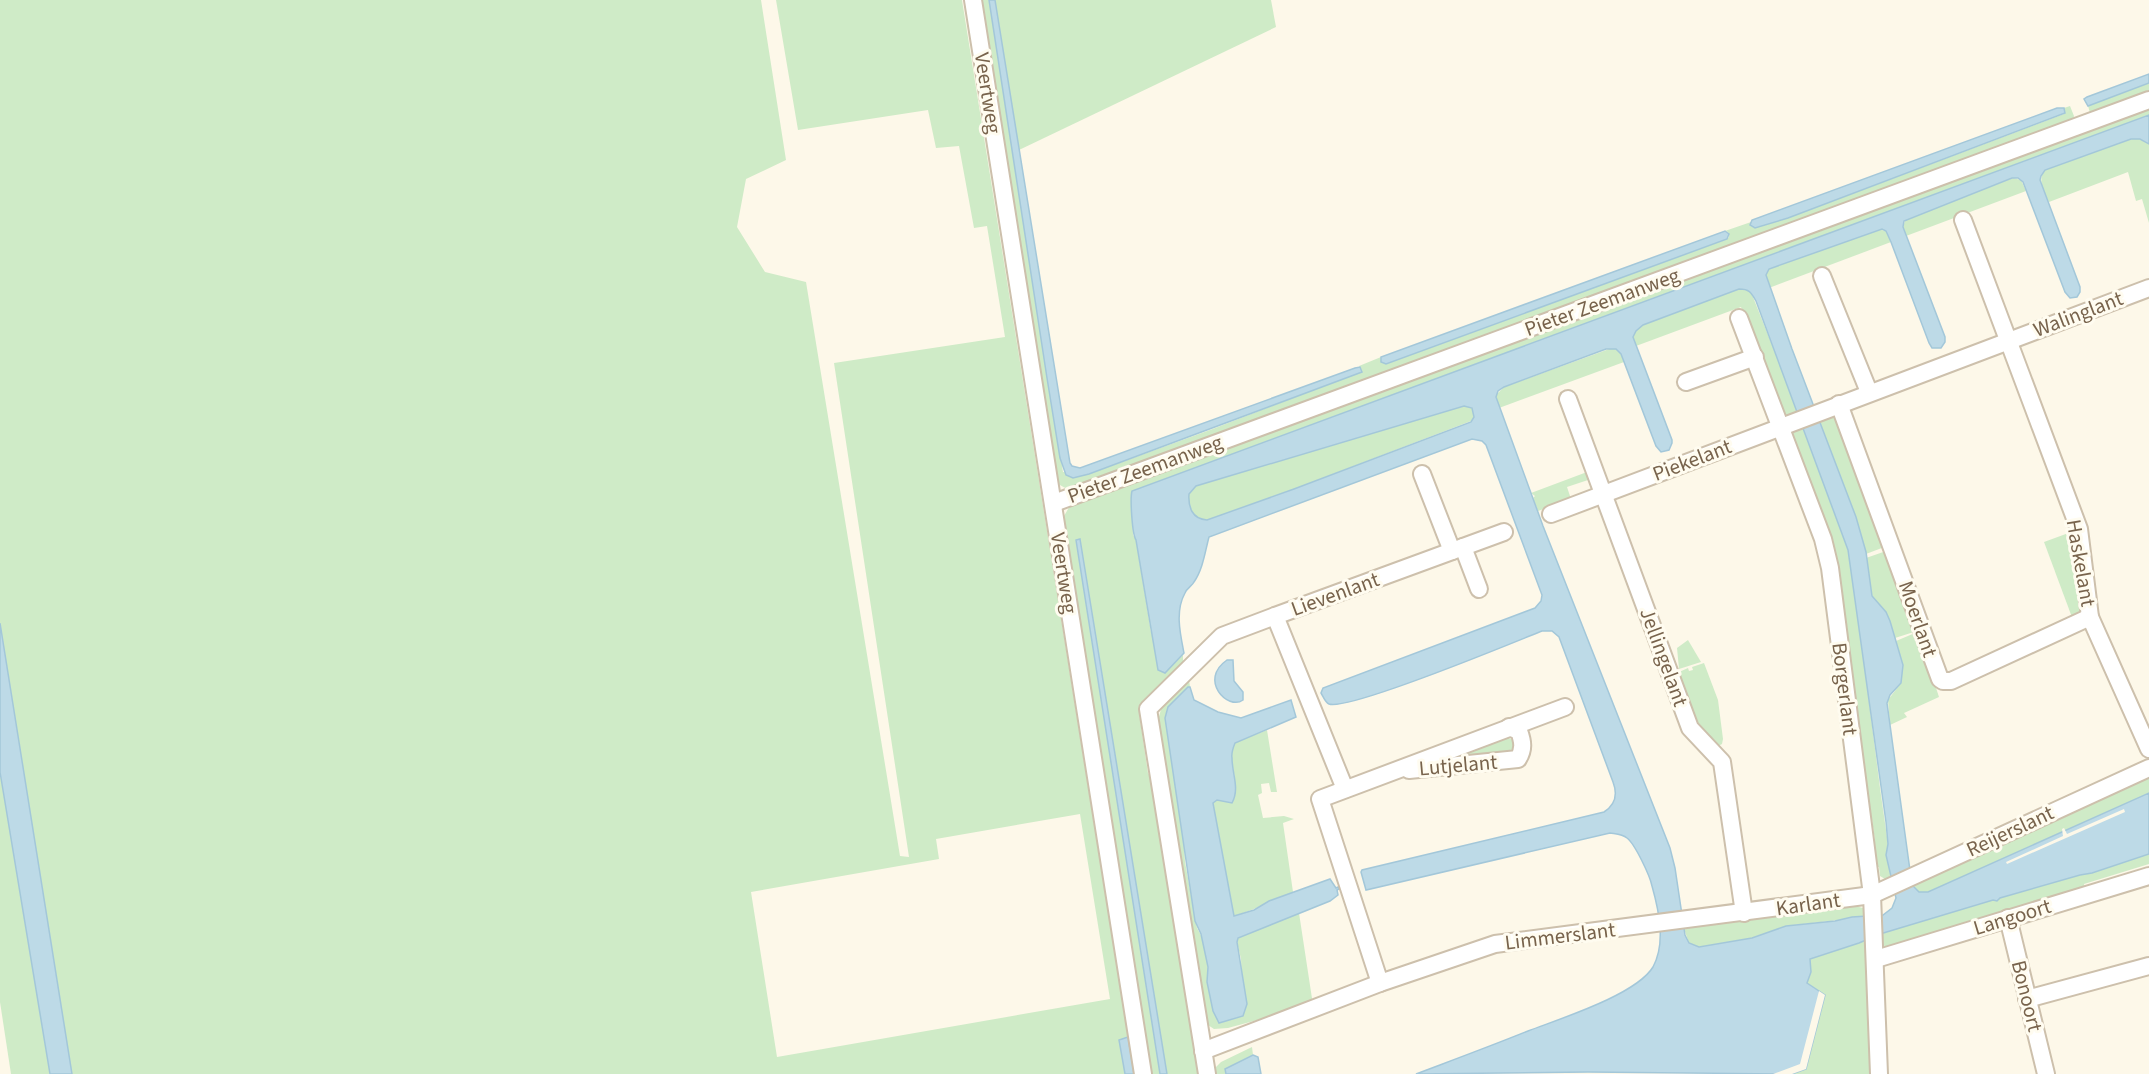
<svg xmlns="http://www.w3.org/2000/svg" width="2149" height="1074" viewBox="0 0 2149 1074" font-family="'Source Sans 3',sans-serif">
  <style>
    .green { fill: #cfebc7; fill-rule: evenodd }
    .water { fill: #bddae7; stroke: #a3c7d9; stroke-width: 1.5; fill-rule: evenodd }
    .pier { fill: #fdf8e9 }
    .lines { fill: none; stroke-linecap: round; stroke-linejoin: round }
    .minor-casing { stroke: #cdc0ac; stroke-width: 20 }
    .minor { stroke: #fff; stroke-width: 16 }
    .labels { text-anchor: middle; stroke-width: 6; stroke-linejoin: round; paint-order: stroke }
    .street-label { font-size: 21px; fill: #78634c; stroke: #fffcf0 }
  </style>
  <rect width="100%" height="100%" fill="#fdf8e9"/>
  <g class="green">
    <path d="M0,0H761L786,160L746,179L737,227L765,272L806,282L900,856L909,857L834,363L1005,337L987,226L974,228L959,146L936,148L928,110L798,130L776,0H962L1134,1074H72L0,623ZM1080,814L1110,999L777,1057L751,892L939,859L936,839Z"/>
    <path d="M980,0H989L1063,472L1089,474L1210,430L1362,371L1359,366L1381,357V362L1386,364L1727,239L1729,237L1728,232L1725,231L1751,222L1750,225L1754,228L1788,218L2064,114V108L2070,106L2074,116L2072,123L1069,490L1058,484Z"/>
    <path d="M995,0H1271L1276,27L1019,150Z"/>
    <path d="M2149,83V94L2091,116L2088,106Z"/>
    <path d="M2149,105V115L1132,491L1133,535L1136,540L1151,632L1165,673L1183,655V665L1139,713L1148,773L1154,781L1200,1074H1167L1080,540H1076L1160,1074H1150L1063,522L1064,516L1071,504Z"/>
    <path d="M2131,139H2140L2149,144V223L2142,199L2136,201L2128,172L2049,202C2044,191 2037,180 2045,170Z"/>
    <path d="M2013,178L2021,180L2026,191L1906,236L1903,227L1906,218Z"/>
    <path d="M1877,229L1886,231L1891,242L1769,288L1766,275L1769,269Z"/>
    <path d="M1739,289H1746L1751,292L1799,413L1784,419L1741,307L1636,346L1633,337L1636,331L1643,325Z"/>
    <path d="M1612,348L1619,350L1624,362L1499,408L1496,395L1504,387Z"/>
    <path d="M1464,406L1472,408L1474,417L1471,421L1294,489L1207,520C1192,519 1188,507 1189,494L1196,486Z"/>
    <path d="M1838,414L1887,546L1866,554L1856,517L1819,422Z"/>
    <path d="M1804,427L1848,550L1853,576L1880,788L1888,844L1886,855L1891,876L1885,879L1880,876L1879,867H1876L1872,841H1875L1872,819H1869L1807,481L1810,480L1802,458L1799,459L1789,433Z"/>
    <path d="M1587,472L1594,486H1591L1588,480L1567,487L1571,499L1538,511L1533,498L1535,496L1531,493Z"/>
    <path d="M2074,531L2082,613L2073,620L2044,542Z"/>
    <path d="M1889,550L1917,631L1895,638L1886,612L1872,596L1867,563L1866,558Z"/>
    <path d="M1915,633L1921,642L1939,697L1904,713L1907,717L1890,725L1888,700L1901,683L1903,665L1896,641Z"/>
    <path d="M1688,640L1701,662L1679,669L1677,648Z"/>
    <path d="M1704,663L1718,700L1723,739L1722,744L1718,746L1698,729L1677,673L1688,668L1689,671L1693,670L1692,667Z"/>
    <path d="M1189,680L1190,687L1167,710L1165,718L1184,845L1185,862L1197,928C1215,957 1202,994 1220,1023L1243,1016L1241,959L1237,942L1238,938L1299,913L1313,1005L1228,1028L1214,1029L1205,1023L1157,724L1163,702Z"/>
    <path d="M1267,730L1277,792H1271L1269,783L1261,784L1262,793L1258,795L1263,818L1284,816L1294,819L1283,823L1293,892C1273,900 1254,910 1234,916L1213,803L1235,778L1231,757L1234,743Z"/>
    <path d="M1504,736L1515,741L1514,751L1436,765Z"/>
    <path d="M0,772L50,1074H11L0,1002Z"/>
    <path d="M2149,776V793L1928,892H1919L1912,886Z"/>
    <path d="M2149,854V864L2084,884L2085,890L1886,948L1881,942L1880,934L1993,900L1997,901L2000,898L2080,875L2092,873Z"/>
    <path d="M1855,902V906L1863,908L1865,917L1786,926L1752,938L1698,947L1689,943L1683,926Z"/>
    <path d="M1865,939L1870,1074H1792L1806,1069L1819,991L1807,983L1811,972L1810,959L1859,943Z"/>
    <path d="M1252,1047L1253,1055L1226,1069V1074H1214L1213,1070L1221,1062Z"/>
  </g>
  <g class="water">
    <path d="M989,0H995L1070,463L1072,466L1080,468L1355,368L1360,367L1362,372L1089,474L1073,478L1066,475L1060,458L1047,378Z"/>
    <path d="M2149,74V83L2088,106L2084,99L2087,97Z"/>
    <path d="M2057,108H2064L2065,113L1788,218L1755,228L1750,225L1752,220Z"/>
    <path d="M2149,115V144L2140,139H2131L2045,170L2041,176L2040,180L2080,287V292L2077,297L2070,298L2065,292L2023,182L2018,178H2012L1904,221L1903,227L1945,337V342L1941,348H1932L1929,343L1891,242L1886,231L1882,229L1769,269L1766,275L1792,349L1856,517L1866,552L1872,596L1886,612L1890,621L1903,665L1901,683L1890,695L1887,703L1912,885L1919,892H1928L2149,793V854L2092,873L2080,875L2000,898L1997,901L1993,900L1880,934L1859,943L1810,959L1811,972L1807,983L1825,995L1806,1069L1792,1074L1588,1072L1416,1074C1453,1060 1491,1046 1528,1031C1559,1019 1636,995 1653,967C1666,943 1659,911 1652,886C1650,876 1635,844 1627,838C1622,834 1615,834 1610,833L1366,890L1361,872L1362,870L1604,812C1615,805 1618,795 1613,782L1559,637L1552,631H1542C1512,643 1349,711 1329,704C1325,702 1323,696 1321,693L1323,688L1535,608L1541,601L1542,595L1486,445L1482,441L1472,439L1209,537C1205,552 1203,569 1194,582C1192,586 1187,588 1185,593C1175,611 1180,633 1184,653L1165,673L1158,670L1136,540C1132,534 1130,498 1132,491ZM1739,289C1749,289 1751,292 1756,301L1848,550L1886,822L1888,844L1886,855L1896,898L1892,908L1883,915L1852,917L1835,921L1786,926L1752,938L1699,947L1689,943L1685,935L1675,868L1670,848L1543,526L1496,397L1498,391L1504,387L1606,349H1616L1621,354L1656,446L1661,452L1669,450L1672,443V440L1633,337L1636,331L1643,325ZM1464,406L1472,408L1474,417L1471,422L1294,489L1207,520C1192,519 1188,507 1189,494L1196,486Z"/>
    <path d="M1725,231L1729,234L1727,239L1386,364L1381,362V357Z"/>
    <path d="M1080,539L1167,1074H1160L1076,540Z"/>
    <path d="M0,623L72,1074H50L0,772Z"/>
    <path d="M1227,660H1233L1234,681L1243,692V700C1228,711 1198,680 1227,660Z"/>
    <path d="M1188,687H1190L1194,700L1218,712L1241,718L1291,700L1296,717L1235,743C1233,748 1231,753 1232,758C1232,774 1240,788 1232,803L1217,800L1213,803L1234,916L1254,910L1269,901L1330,879L1336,888L1338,887L1339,889L1337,890L1338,895L1330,901L1238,938L1237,942L1247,1004L1243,1016L1219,1023L1213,1011L1207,982L1208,967L1201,934L1195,921L1165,718L1168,707Z"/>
    <path d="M1128,1037L1134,1074H1125L1119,1040Z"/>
    <path d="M1253,1055L1258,1057L1261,1074H1226L1225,1069Z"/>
  </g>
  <g class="pier">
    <path d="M2124,809L2125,812L2007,864L2006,862L2063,836L2062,829L2064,828L2067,834Z"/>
    <path d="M1819,991L1825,995L1806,1069L1792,1074H1773L1800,1064Z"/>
  </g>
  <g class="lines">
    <g class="minor-casing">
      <g id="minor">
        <path d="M973,0L1143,1074"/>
        <path d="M1963,220L2079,529L2090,617L2149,749"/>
        <path d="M1822,276L1869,392"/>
        <path d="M1739,318L1823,539L1830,568L1872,895L1879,1074"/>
        <path d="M1686,382L1755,357"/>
        <path d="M1568,399L1690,728L1722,762L1744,913"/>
        <path d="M1839,404L1940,679L1943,681H1951L2090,617"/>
        <path d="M1422,474L1452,551"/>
        <path d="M1054,503L2149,100"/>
        <path d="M1551,514L2149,288"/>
        <path d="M1463,547L1479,589"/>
        <path d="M1409,770L1518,759C1524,749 1523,742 1519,731L1509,727"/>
        <path d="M1345,789L1275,616L1504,532"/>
        <path d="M2008,918L2046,1074"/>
        <path d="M1876,959L2149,876"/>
        <path d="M1380,983L1320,799L1565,707"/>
        <path d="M2027,999L2149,966"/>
        <path d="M1203,1051L1380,983L1495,944L1872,895L2149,768"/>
        <path d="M1207,1074L1148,709L1222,636L1275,616"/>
      </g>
    </g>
    <use href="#minor" class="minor"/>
  </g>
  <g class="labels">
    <g class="street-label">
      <text transform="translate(988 93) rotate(81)" y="7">Veertweg</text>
      <text transform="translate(1602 302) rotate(-20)" y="7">Pieter Zeemanweg</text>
      <text transform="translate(2078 314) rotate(-21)" y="7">Walinglant</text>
      <text transform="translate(1692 460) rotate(-21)" y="7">Piekelant</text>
      <text transform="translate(1145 469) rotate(-20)" y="7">Pieter Zeemanweg</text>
      <text transform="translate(2081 563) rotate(80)" y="7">Haskelant</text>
      <text transform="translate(1064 573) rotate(81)" y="7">Veertweg</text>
      <text transform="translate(1335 594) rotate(-20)" y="7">Lievenlant</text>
      <text transform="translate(1918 619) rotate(71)" y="7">Moerlant</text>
      <text transform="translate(1664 657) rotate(70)" y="7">Jellingelant</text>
      <text transform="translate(1845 689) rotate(83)" y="7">Borgerlant</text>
      <text transform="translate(1458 765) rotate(-5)" y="7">Lutjelant</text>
      <text transform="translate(2010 831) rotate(-25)" y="7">Reijerslant</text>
      <text transform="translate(1808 904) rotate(-8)" y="7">Karlant</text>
      <text transform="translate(2012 917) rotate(-17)" y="7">Langoort</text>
      <text transform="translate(1560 936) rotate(-7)" y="7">Limmerslant</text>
      <text transform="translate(2027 996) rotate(76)" y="7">Bonoort</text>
    </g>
  </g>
</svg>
